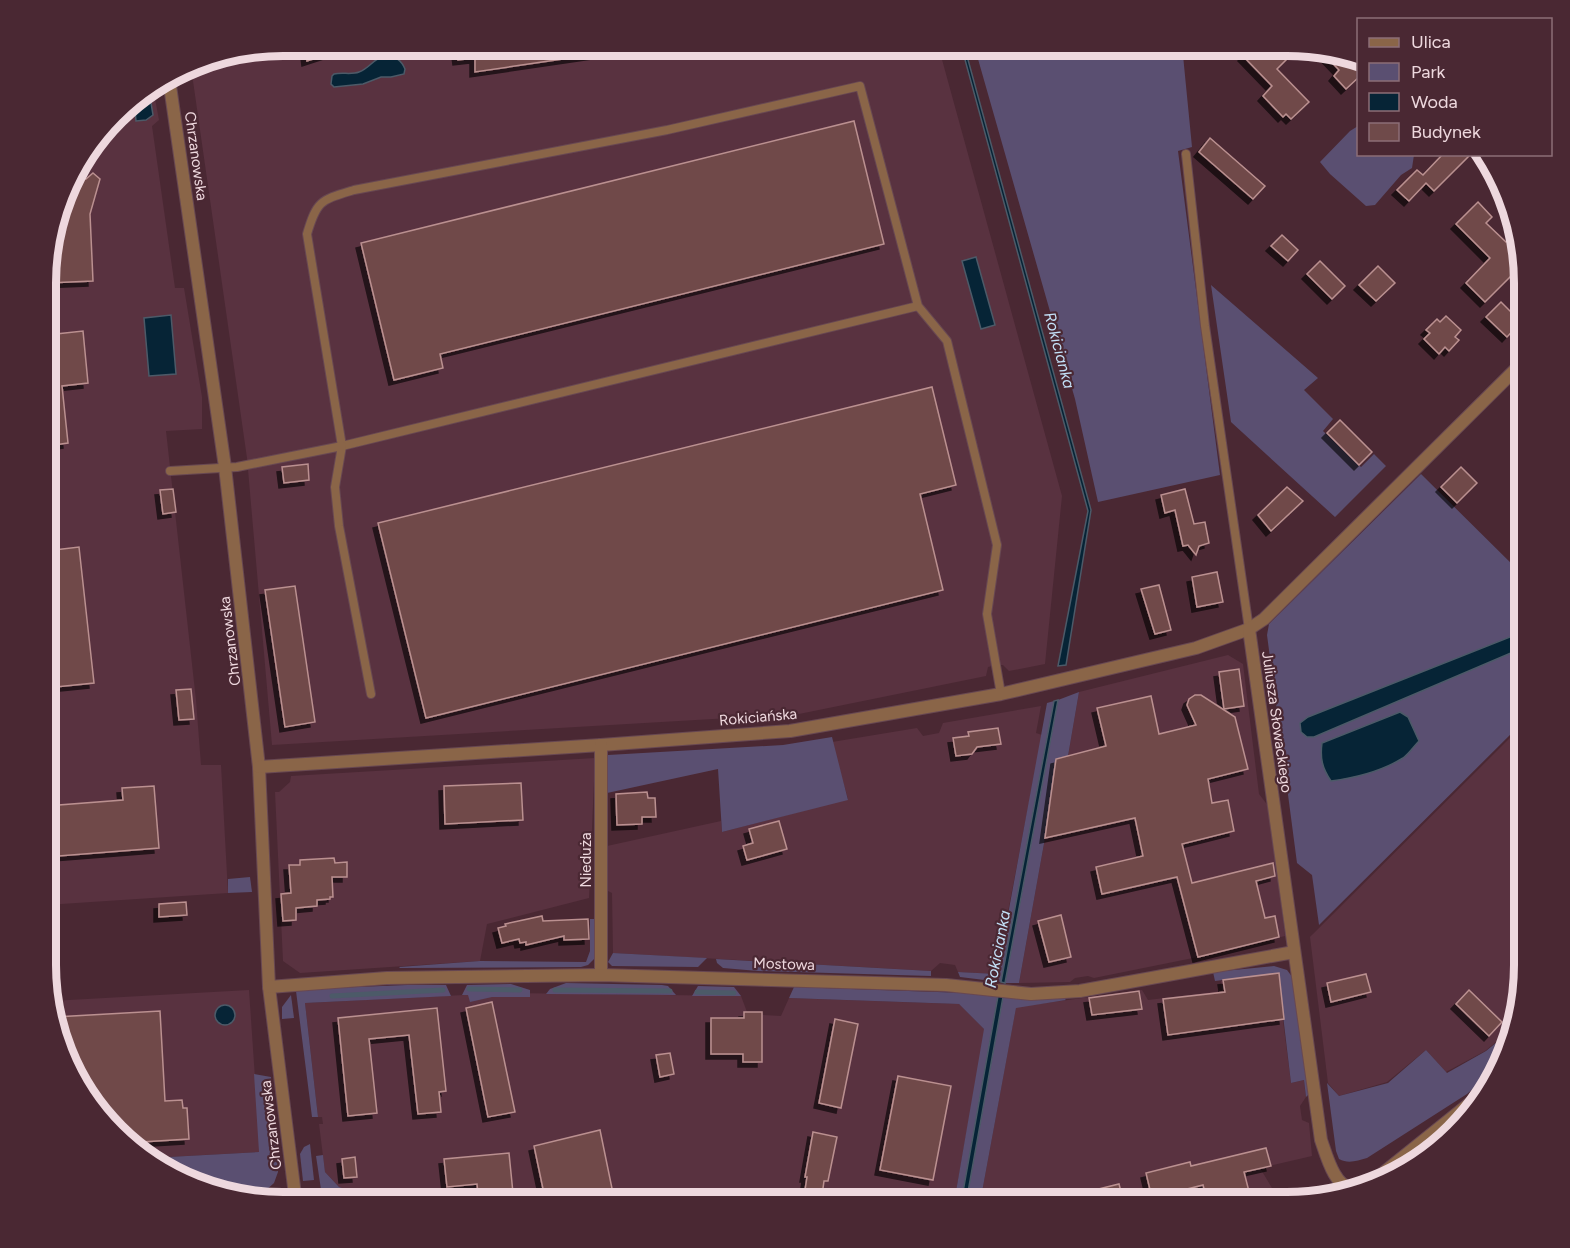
<svg xmlns="http://www.w3.org/2000/svg" width="1570" height="1248" viewBox="0 0 1570 1248" font-family="Figtree,sans-serif">
  <style>
    .built { fill: #593240 }
    .green { fill: #5a4f71 }
    .water { fill: #062436; stroke: #4c5a68; stroke-width: 1.5 }
    .lines { fill: none; stroke-linecap: round; stroke-linejoin: round }
    .stream { stroke: #4c5a68; stroke-width: 5 }
    .building { fill: #6f4a4a; stroke: #bb9090; stroke-width: 1.5; filter: url(#shadow) }
    .service-casing { stroke: #684852; stroke-width: 10 }
    .minor-casing { stroke: #684852; stroke-width: 14 }
    .service { stroke: #8a6548; stroke-width: 8 }
    .minor { stroke: #8a6548; stroke-width: 12 }
    .labels { text-anchor: middle; stroke-width: 4.5; stroke-linejoin: round; paint-order: stroke }
    .street-label { font-size: 15px; fill: #eed8de; stroke: #4a2833 }
    .water-label { font-size: 16px; font-style: italic; fill: #c3e1f8; stroke: #4a2833 }
    .rim { fill: none; stroke: #eed8de; stroke-width: 8 }
  </style>
  <defs>
    <filter id="shadow"><feDropShadow dx="-5" dy="5" stdDeviation="0" flood-color="#0009"/></filter>
  </defs>
  <rect width="100%" height="100%" fill="#4a2833"/>
  <g class="built">
    <path d="M283,45H938L1062,496L1045,664L1009,671L1003,665H996L988,667L986,676L799,714L272,745L247,458L191,67L206,58Z"/>
    <path d="M153,88L159,120L152,126L175,288H184L202,397V429L166,431L196,700L201,765H221L228,893L46,905L47,252L77,164L126,104Z"/>
    <path d="M1228,655L1243,664L1259,794L1269,807L1285,936L1198,957L1094,978L1088,976L1075,978L1070,982L1019,983L1045,838L1056,759L1068,756L1079,692Z"/>
    <path d="M1041,706L1036,733L1042,735L996,974L958,972L955,965L940,963L931,971L613,953L612,893L608,891L607,846L721,821L722,832L848,799L832,742L917,728L923,736L939,733L943,723Z"/>
    <path d="M1525,723L1524,981L1513,1028L1485,1051L1446,1072L1426,1050L1387,1082L1339,1096L1328,1083L1310,937Z"/>
    <path d="M595,758L589,898L487,924L480,961L300,973L283,961L275,792H279L290,782L291,776Z"/>
    <path d="M1277,974L1291,1083L1304,1080L1306,1097L1300,1106L1302,1120L1309,1123L1312,1156L1260,1168L1281,1203H980L1016,1007L1142,990L1148,1000L1222,991L1221,981Z"/>
    <path d="M249,990L260,1152L150,1158L126,1144L70,1071L51,1001Z"/>
    <path d="M504,993L741,996L747,1012H762L763,1015L781,1016L789,998L959,1004L985,1030L954,1203H389L339,1187L325,1172L319,1124H323L322,1117H318L305,1003Z"/>
  </g>
  <g class="green">
    <path d="M974,45H1182L1192,147L1178,151L1220,475L1098,502L1075,399Z"/>
    <path d="M1358,126V154L1414,155L1412,168L1401,175L1375,205L1366,206L1330,174L1320,162L1350,131Z"/>
    <path d="M1211,285L1318,378L1304,390L1333,419L1323,431L1361,467L1374,454L1386,466L1335,517L1231,422Z"/>
    <path d="M1421,474L1525,577V720L1319,925L1312,875L1297,863L1267,635L1269,624Z"/>
    <path d="M1079,692L1068,756L1056,759L1045,838L1019,983H1005L1058,700Z"/>
    <path d="M1054,701L1001,982L960,977L958,972L997,974L1047,703Z"/>
    <path d="M832,737L848,800L722,832L718,769L607,793L608,755L783,745Z"/>
    <path d="M250,877L252,892L228,893V879Z"/>
    <path d="M590,919H596L595,958L588,965L581,967L400,968L399,967L480,961L586,962L590,951Z"/>
    <path d="M613,953L707,958L698,967L612,966L608,962Z"/>
    <path d="M716,959L931,971V976L758,971L723,968L717,963Z"/>
    <path d="M1274,966L1287,970L1293,978L1310,1093L1306,1097L1304,1080L1291,1083L1278,973L1215,981L1213,972Z"/>
    <path d="M566,983L662,985L668,986L676,995L546,994L550,989Z"/>
    <path d="M511,984L530,990V997H492L470,1002L468,995H462L467,985Z"/>
    <path d="M407,985H446L451,996L305,1003L318,1117H312L296,991L307,989Z"/>
    <path d="M698,986L734,987L741,996H692Z"/>
    <path d="M794,987L995,994L998,996L961,1203H954L984,1029L959,1004L789,998Z"/>
    <path d="M291,995L294,1018L282,1019V1007Z"/>
    <path d="M1003,997H1063L1066,1000L1016,1008L980,1203H966Z"/>
    <path d="M1513,1029L1507,1056L1504,1061L1467,1094L1367,1158C1357,1161 1348,1164 1339,1159L1336,1151L1327,1083L1339,1096L1388,1083L1426,1050L1447,1073L1486,1051Z"/>
    <path d="M254,1074L271,1077L278,1172L274,1183L263,1193L251,1194L192,1185L150,1158L259,1152Z"/>
    <path d="M310,1144L314,1180L303,1181L300,1154L304,1147Z"/>
    <path d="M323,1155L325,1172L339,1187L389,1203H323L316,1156Z"/>
  </g>
  <g class="water">
    <path d="M961,45H964L1091,510L1066,665L1058,666L1088,511Z"/>
    <path d="M384,56C394,55 401,60 405,69L404,74L391,77H381L363,84L334,87L331,84L332,76L334,74C342,72 352,75 359,72C370,68 373,59 384,56Z"/>
    <path d="M149,91L153,115L146,120L136,121L134,99Z"/>
    <path d="M976,257L995,325L981,329L962,261Z"/>
    <path d="M171,315L176,374L149,376L144,318Z"/>
    <path d="M1525,631V647L1314,737H1307L1301,732L1300,723L1308,717Z"/>
    <path d="M1058,700L1005,983L1001,982L1054,701Z"/>
    <path d="M1400,712L1408,717L1419,741C1414,746 1409,754 1403,758C1382,771 1354,778 1331,781C1322,768 1320,758 1322,743Z"/>
    <path d="M998,996L1003,997L966,1203H961Z"/>
    <circle cx="225" cy="1015" r="10"/>
  </g>
  <g class="lines">
    <g class="stream">
      <path d="M469,989L520,990"/>
      <path d="M555,990L670,991"/>
      <path d="M697,992L734,993"/>
      <path d="M332,996L443,990"/>
    </g>
  </g>
  <g class="building">
    <path d="M305,45H347V48L307,61Z"/>
    <path d="M456,45H603V53L475,72V58L458,60Z"/>
    <path d="M1254,45H1301L1277,69L1309,102L1291,119L1286,114L1283,117L1263,96L1272,86L1243,56Z"/>
    <path d="M1319,49L1359,58V77L1346,89L1334,76L1339,70Z"/>
    <path d="M854,121L884,244L440,354L443,368L394,380L361,243Z"/>
    <path d="M1210,138L1265,186L1253,199L1199,152Z"/>
    <path d="M1443,154H1471L1434,191L1426,183L1409,201L1397,190L1417,170L1423,175Z"/>
    <path d="M93,173L100,179L90,214L93,281L47,283V252L72,179H86Z"/>
    <path d="M1478,202L1492,217L1486,223L1506,242L1514,235L1521,266L1485,302L1466,283L1490,258L1456,224Z"/>
    <path d="M1282,235L1298,250L1288,261L1271,246Z"/>
    <path d="M1320,261L1345,286L1332,299L1307,274Z"/>
    <path d="M1378,266L1395,283L1376,301L1359,285Z"/>
    <path d="M1501,302L1521,322L1507,337L1486,317Z"/>
    <path d="M1446,316L1461,330L1455,337L1459,340L1449,351L1445,347L1439,354L1424,339L1430,333L1426,330L1437,319L1440,322Z"/>
    <path d="M83,331L88,383L62,386L68,443L47,446V335Z"/>
    <path d="M932,387L956,485L920,494L943,590L426,718L378,523Z"/>
    <path d="M1340,420L1372,452L1359,465L1327,433Z"/>
    <path d="M308,464L309,480L284,483L282,467Z"/>
    <path d="M1461,467L1477,483L1457,503L1441,487Z"/>
    <path d="M1287,487L1303,501L1271,531L1258,515Z"/>
    <path d="M173,489L176,512L163,514L160,490Z"/>
    <path d="M1185,489L1194,524L1205,522L1209,543L1199,546L1196,555L1188,545L1183,546L1175,510L1165,513L1161,495Z"/>
    <path d="M79,547L94,683L46,688V551Z"/>
    <path d="M1217,572L1223,602L1197,607L1192,577Z"/>
    <path d="M1159,585L1171,630L1155,634L1141,589Z"/>
    <path d="M295,586L315,722L285,727L265,590Z"/>
    <path d="M1239,669L1244,706L1224,709L1219,672Z"/>
    <path d="M191,689L194,719L179,720L176,690Z"/>
    <path d="M1195,695H1201L1235,717L1248,769L1208,779L1212,803L1228,800L1234,831L1182,844L1192,883L1273,863L1275,876L1256,881L1265,918L1275,916L1279,937L1198,957L1177,877L1102,894L1096,867L1143,856L1135,818L1045,838L1056,759L1106,746L1097,708L1151,696L1159,734L1196,725L1187,705L1189,699Z"/>
    <path d="M998,728L1001,744L977,747L972,754L956,756L953,738L969,736L968,732Z"/>
    <path d="M521,783L523,820L445,824L444,786Z"/>
    <path d="M154,786L159,848L46,857V806L123,800L122,788Z"/>
    <path d="M647,792L648,798H655L656,817H642V824L617,825L616,794Z"/>
    <path d="M779,821L787,849L747,860L743,846L753,843L749,829Z"/>
    <path d="M334,858L335,863L347,862V877H332L333,897H330V899L317,900V906L296,908V920L283,921L281,894L291,893L289,865H300V860Z"/>
    <path d="M186,902L187,915L159,917V904Z"/>
    <path d="M1061,915L1071,957L1049,962L1038,921Z"/>
    <path d="M542,916L543,921L588,919L589,939L564,940V936L526,945V942L520,943L519,939L502,943L498,928L506,926L505,924Z"/>
    <path d="M1279,973L1284,1019L1168,1035L1163,999L1225,992L1223,980Z"/>
    <path d="M1366,974L1371,992L1331,1002L1327,983Z"/>
    <path d="M1469,990L1502,1022L1489,1036L1456,1004Z"/>
    <path d="M1139,991L1142,1009L1092,1015L1089,998Z"/>
    <path d="M492,1002L515,1112L488,1117L466,1008Z"/>
    <path d="M437,1008L446,1091L439,1092L441,1112L418,1114L409,1035L369,1039L377,1113L348,1116L338,1018Z"/>
    <path d="M160,1011L165,1101L182,1100L183,1108H187L189,1139L125,1143L70,1071L55,1017Z"/>
    <path d="M744,1012H762V1062H743V1054H711V1018H744Z"/>
    <path d="M835,1019L858,1024L841,1108L819,1103Z"/>
    <path d="M670,1053L674,1074L660,1077L656,1055Z"/>
    <path d="M898,1076L951,1086L933,1180L880,1170Z"/>
    <path d="M600,1130L615,1203H546L534,1146Z"/>
    <path d="M813,1132L837,1137L828,1181H824L821,1203H803L807,1177H805Z"/>
    <path d="M1266,1148L1271,1166L1244,1172L1252,1203H1208L1203,1185L1152,1198L1146,1173L1190,1162L1191,1166Z"/>
    <path d="M509,1153L514,1203H479L477,1184L447,1187L444,1159Z"/>
    <path d="M355,1157L357,1177L344,1178L342,1159Z"/>
    <path d="M1119,1184L1124,1203H1063L1062,1198Z"/>
  </g>
  <g class="lines">
    <g class="service-casing">
      <g id="service">
        <path d="M1186,154L1205,326L1249,629"/>
        <path d="M918,306L342,446L307,234C317,200 321,200 354,190L667,130L860,86L918,306L947,341L997,545L987,614L1001,694"/>
        <path d="M170,471L237,467L342,446L335,487L339,526L371,694"/>
      </g>
    </g>
    <g class="minor-casing">
      <g id="minor">
        <path d="M169,79L225,467L259,767L269,987L296,1203"/>
        <path d="M259,767L601,745L790,731L1001,694L1196,648L1249,629"/>
        <path d="M601,975V745"/>
        <path d="M269,987L387,978L601,975L946,985L1031,994L1080,991L1294,952"/>
        <path d="M1484,1092L1372,1182C1367,1184 1360,1188 1354,1188C1335,1190 1326,1154 1321,1140L1249,629L1264,619L1525,360"/>
      </g>
    </g>
    <use href="#service" class="service"/>
    <use href="#minor" class="minor"/>
  </g>
  <g class="labels">
    <g class="street-label">
      <text transform="translate(196 156) rotate(82)" y="5">Chrzanowska</text>
      <text transform="translate(230 641) rotate(-97)" y="5">Chrzanowska</text>
      <text transform="translate(758 717) rotate(-5)" y="5">Rokiciańska</text>
      <text transform="translate(1277 722) rotate(82)" y="5">Juliusza Słowackiego</text>
      <text transform="translate(586 860) rotate(-90)" y="5">Nieduża</text>
      <text transform="translate(784 964) rotate(2)" y="5">Mostowa</text>
      <text transform="translate(271 1125) rotate(-97)" y="5">Chrzanowska</text>
    </g>
    <g class="water-label">
      <text transform="translate(1060 350) rotate(75)" y="6">Rokicianka</text>
      <text transform="translate(997 949) rotate(-79)" y="6">Rokicianka</text>
    </g>
  </g>
  <path d="M0 0H1570V1248H0ZM283 56H1287A227 227 0 0 1 1514 283V965A227 227 0 0 1 1287 1192H283A227 227 0 0 1 56 965V283A227 227 0 0 1 283 56Z" fill="#4a2833" fill-rule="evenodd"/>
  <path class="rim" d="M283 56H1287A227 227 0 0 1 1514 283V965A227 227 0 0 1 1287 1192H283A227 227 0 0 1 56 965V283A227 227 0 0 1 283 56Z"/>
  <rect x="1357" y="18" width="195" height="138" fill="#4a2833" stroke="#8c6e77" stroke-width="1.5"/>
  <rect x="1369" y="38" width="30" height="9" fill="#8a6548" stroke="#8c6e77" stroke-width="1.5"/>
  <text x="1411" y="48" font-size="18" fill="#eed8de">Ulica</text>
  <rect x="1369" y="63" width="30" height="18" fill="#5a4f71" stroke="#8c6e77" stroke-width="1.5"/>
  <text x="1411" y="78" font-size="18" fill="#eed8de">Park</text>
  <rect x="1369" y="93" width="30" height="18" fill="#062436" stroke="#8c6e77" stroke-width="1.5"/>
  <text x="1411" y="108" font-size="18" fill="#eed8de">Woda</text>
  <rect x="1369" y="123" width="30" height="18" fill="#6f4a4a" stroke="#8c6e77" stroke-width="1.5"/>
  <text x="1411" y="138" font-size="18" fill="#eed8de">Budynek</text>
</svg>
